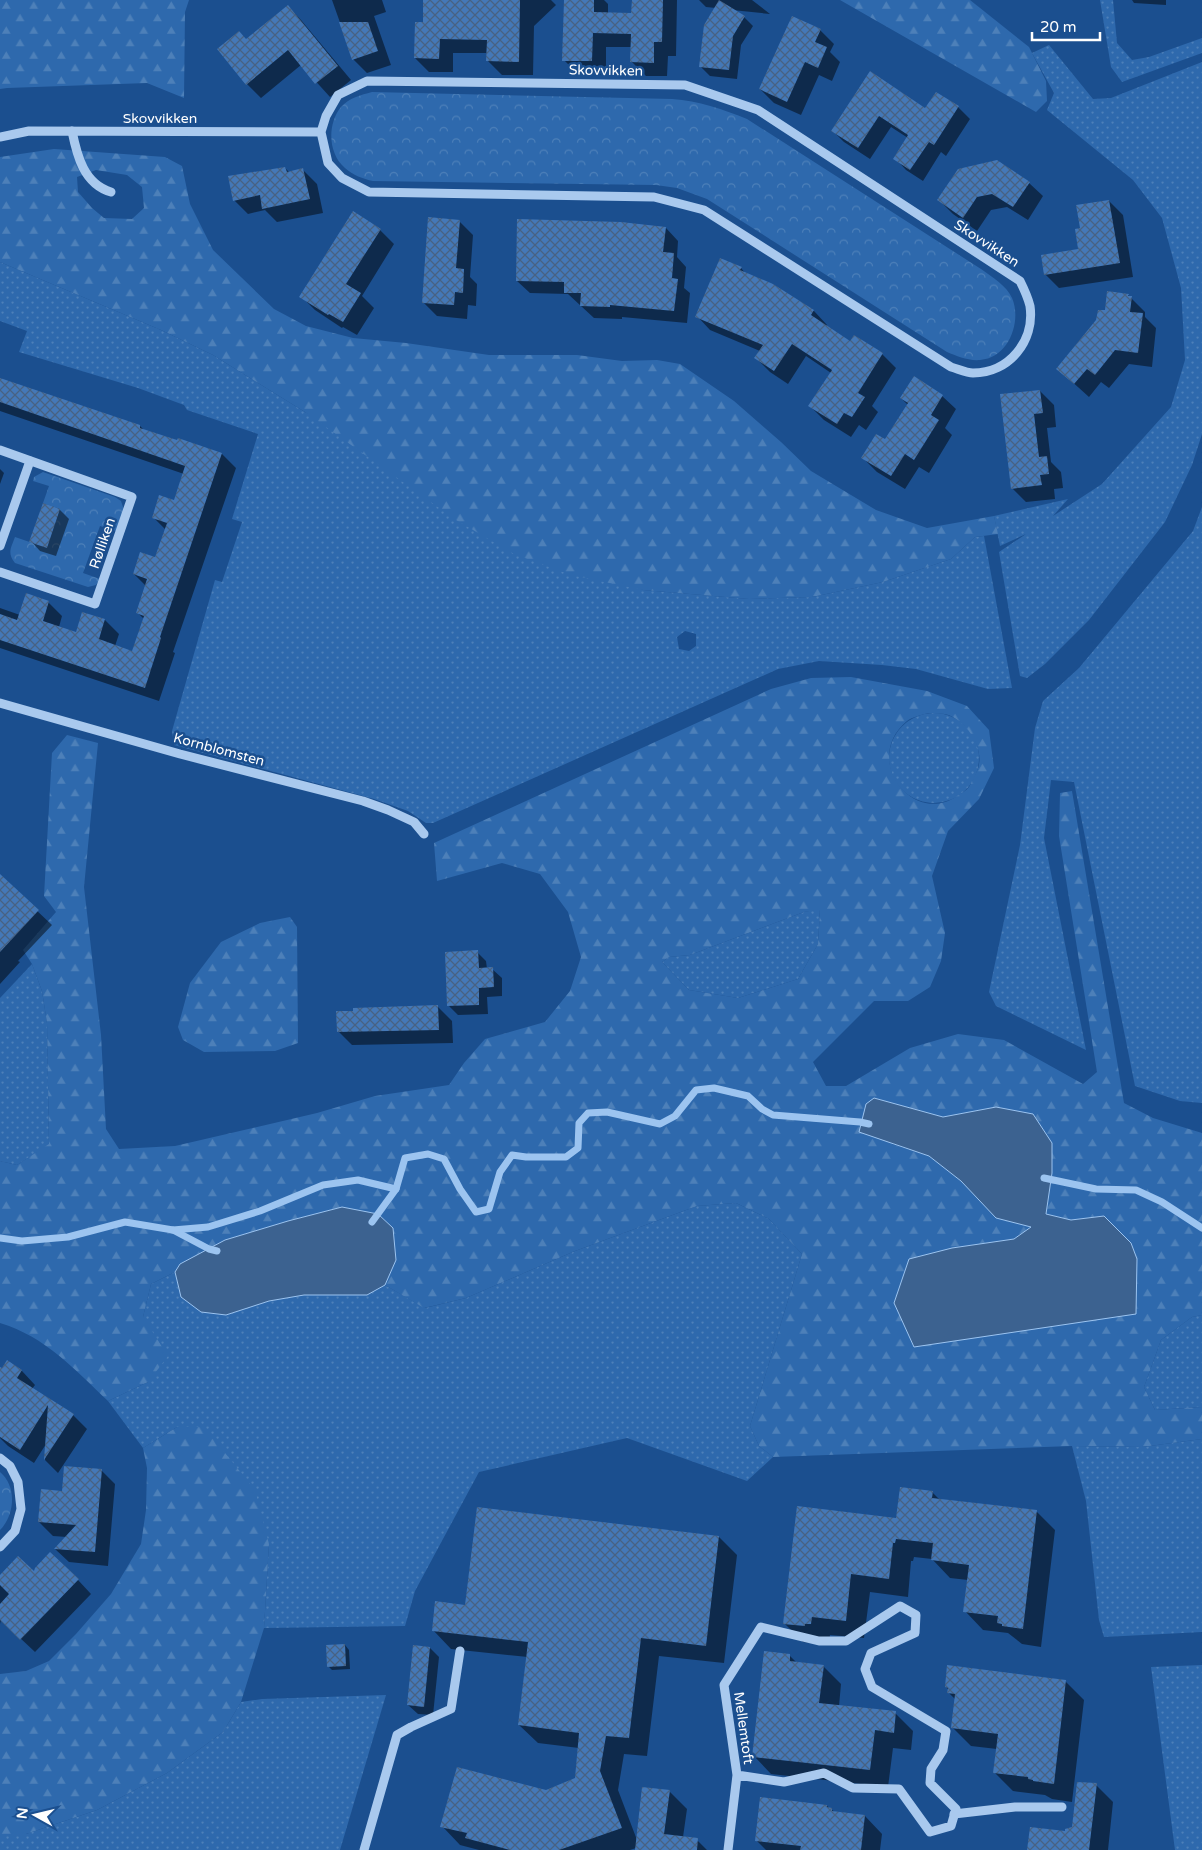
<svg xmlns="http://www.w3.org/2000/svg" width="1202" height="1850" viewBox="0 0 1202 1850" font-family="'Varela Round',sans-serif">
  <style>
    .grass { fill: url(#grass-dots); fill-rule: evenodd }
    .forest { fill: url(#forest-firs); fill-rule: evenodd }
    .park { fill: url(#park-crowns) }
    .water { fill: #3c6290; stroke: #9cc4f0 }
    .shadow { fill: #0007 }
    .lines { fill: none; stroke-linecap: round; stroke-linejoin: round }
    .stream { stroke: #9cc4f0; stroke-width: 7 }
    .building { fill: url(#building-cross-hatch) }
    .minor { stroke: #a9c9ee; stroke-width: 9 }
    .labels { text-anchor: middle; stroke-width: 5; stroke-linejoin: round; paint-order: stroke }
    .street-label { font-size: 14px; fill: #fff; stroke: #1b4f8f }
  </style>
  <defs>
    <pattern id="grass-dots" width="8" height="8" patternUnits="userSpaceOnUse" patternTransform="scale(1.25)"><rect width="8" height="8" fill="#2e69ad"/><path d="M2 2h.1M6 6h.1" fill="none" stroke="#4d80b9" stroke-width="1.8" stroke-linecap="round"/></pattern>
    <pattern id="forest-firs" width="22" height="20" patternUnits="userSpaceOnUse" patternTransform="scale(1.25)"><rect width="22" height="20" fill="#2e69ad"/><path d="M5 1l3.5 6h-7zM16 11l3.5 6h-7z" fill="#4d80b9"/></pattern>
    <pattern id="park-crowns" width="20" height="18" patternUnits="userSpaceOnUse" patternTransform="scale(1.25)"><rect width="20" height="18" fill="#2e69ad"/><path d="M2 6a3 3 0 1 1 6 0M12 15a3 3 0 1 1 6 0" fill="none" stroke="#4d80b9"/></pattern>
    <pattern id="building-cross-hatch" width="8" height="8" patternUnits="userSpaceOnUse" patternTransform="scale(1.25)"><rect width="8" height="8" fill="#4478b7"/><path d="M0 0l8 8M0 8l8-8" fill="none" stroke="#486282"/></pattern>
  </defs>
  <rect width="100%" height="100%" fill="#1b4f8f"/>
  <g class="grass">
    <path d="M1100,0H1113L1117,43L1132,60L1149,57L1202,38V53L1122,82L1111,67Z"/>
    <path d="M1049,45L1093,99L1111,98L1202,62V434L1192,465L1165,522L1089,620L1045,664L1027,678L1020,676L999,552L1026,534L1000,546L994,516L1068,499L1053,516L1102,484L1171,407L1185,360L1181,288L1162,218L1133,180L1047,110L1054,93L1032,53Z"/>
    <path d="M0,262L161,330L213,355L305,412L643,590L749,599L812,597L883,582L951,559L975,537L984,536L1012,688L988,689L916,669L882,665L819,661L778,669L433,823H426L408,811L374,799L174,745L172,731L215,580L222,582L242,522L232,519L258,434L187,410L184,405L138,388L19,352L27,331L0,321ZM685,631L696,634V646L689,651L679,649L677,637Z"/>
    <path d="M1202,507V1103L1180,1101L1135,1086L1074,782L1051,780L1044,838L1086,1050L996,1006L989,992L1020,845L1035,728L1043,701L1079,668L1193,531Z"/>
    <circle cx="934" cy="758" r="45"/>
    <path d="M820,909L818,944L798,979L738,998L689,990L662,962L669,957L690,955L804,912Z"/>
    <path d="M32,964L42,991L47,1023L49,1145L17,1165L0,1161V998Z"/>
    <path d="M736,1203L769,1219L802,1254L750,1426L759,1446L773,1457L747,1481L627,1438L479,1472L415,1591L405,1626L264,1628L269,1544L177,1427L143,1448L108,1401L148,1382L143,1317L151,1284L175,1272L181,1297L201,1312L226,1315L269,1301L304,1295H367L385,1285L425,1308L466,1298L575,1251L697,1206Z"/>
    <path d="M1202,1315V1407L1155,1410L1144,1387L1161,1340L1192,1317Z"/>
    <path d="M1202,1439V1632L1104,1637L1099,1620L1086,1501L1072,1446L1142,1447Z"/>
    <path d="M1202,1665V1850H1175L1151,1667Z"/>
    <path d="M386,1695L340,1850H0V1834H26L97,1810L167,1773L223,1732L241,1702L262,1699Z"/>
  </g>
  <g class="forest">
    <path d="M0,0H189L185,12L184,98L147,83L7,88L0,89Z"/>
    <path d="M840,0H970L1029,47L1046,81L1047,101L1036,112Z"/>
    <path d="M54,149L165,157L182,166L190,204L213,250L274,309L306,326L353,338L406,343L489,355H577L622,361L657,360L680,364L734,401L781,442L811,471L876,510L927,528L994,516L998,534L975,537L951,559L883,582L812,597L749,599L643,590L571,575L514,554L456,520L305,412L213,355L161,330L0,262V157ZM96,170L127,175L142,187L144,208L132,219L104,218L92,208L78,192L77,177Z"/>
    <path d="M851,677L927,691L967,706L989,730L994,768L979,799L948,831L932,876L945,933L941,961L930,987L908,1001H874L813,1062L826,1086H846L910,1048L958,1034L1004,1040L1083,1084L1097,1072L1059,836L1060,793L1072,791L1124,1103L1153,1118L1202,1133V1315L1192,1317L1161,1340L1144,1387L1155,1410L1202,1407V1439L1142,1447L1072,1446L773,1457L759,1446L750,1426L802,1254L769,1219L736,1203L697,1206L575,1251L466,1298L424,1308L385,1285L395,1260L393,1228L378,1214L342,1207L288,1221L225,1240L180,1264L175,1272L151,1284L143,1317L168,1356L148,1382L108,1401C74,1369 46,1337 0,1323V1161L17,1165L49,1144L47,1023L42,991L32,964L23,950L56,912L44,896L52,753L67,735L98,743L84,887L101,1035L106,1129L119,1149L175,1146L317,1113L375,1096L449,1085L464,1063L485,1039L545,1022L570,991L581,957L568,912L540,874L502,863L437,881L434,843L771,689L811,678ZM928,713C935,713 945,713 951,716C970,725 987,753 976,773C974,777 972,782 969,787C966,791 961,793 957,796C913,827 861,759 907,721C912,717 922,715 928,713ZM820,910L818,944L798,979L738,998L689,990L662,962L669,957L690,955L804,912ZM874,1098L943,1117L996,1107L1052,1173L1046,1214L1071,1220L1104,1216L1131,1243L1137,1259L952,1248L1014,1239L1031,1227L961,1181L929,1156L892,1144Z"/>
    <path d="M290,917L297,927L298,1043L275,1051L204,1052L183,1040L178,1027L190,983L221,942L260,923Z"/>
    <path d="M177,1427H204L255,1490L269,1544L264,1628L241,1702L223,1732L167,1773L97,1810L26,1834H0V1674L26,1671L49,1661L76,1634L111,1594L141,1544L146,1510L147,1468L143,1448Z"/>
  </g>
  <g class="park">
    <path d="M372,92L672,99C699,101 722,109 747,119L981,269C992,277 1007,286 1012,298C1022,321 1009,358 980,360C968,361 957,356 947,352L707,199L677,188L656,185L373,181C363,179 353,175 345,168C328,154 327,124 341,107C349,98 361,95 372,92Z"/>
    <path d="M43,472L115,497L121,501L124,510L116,531L100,526L83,573L100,579L96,585L88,587L15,563C7,553 11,548 15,537L47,548L60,509L43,503L49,486L33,481L34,477Z"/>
    <path d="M0,1472C17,1486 15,1515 0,1530Z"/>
  </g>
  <g class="water">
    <path d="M874,1098L943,1117L996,1107L1033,1114L1052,1143V1173L1046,1214L1071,1220L1104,1216L1131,1243L1137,1259L1136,1314L914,1347L894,1303L909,1259L952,1248L1014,1239L1031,1227L996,1218L961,1181L929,1156L859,1132L866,1104Z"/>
    <path d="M342,1207L378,1214L393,1228L396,1260L385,1285L367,1295H304L269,1301L226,1315L201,1312L181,1297L175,1272L180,1264L225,1240L288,1221Z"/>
  </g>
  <g class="shadow">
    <path d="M332,0H382L386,12L374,16L391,65L367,73L353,59Z"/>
    <path d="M424,0H551L556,5L534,26L533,75H502L488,61V53H453V72H429L415,58L424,23Z"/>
    <path d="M565,0H604L608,4V13L633,14V0H677L676,56H668L667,76H646L632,62V47H606V75L578,74L564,60Z"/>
    <path d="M699,0H752L770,14L732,10L744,17L753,26L741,45L737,79L710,76L701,67L716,8L706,7Z"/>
    <path d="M1132,0H1166V5L1134,3Z"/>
    <path d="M288,6L301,20L351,80L330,97L301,65L261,98L247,84L246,40Z"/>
    <path d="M820,30L834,44L830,52L840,62L832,81L819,75L801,115L774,103L760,89Z"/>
    <path d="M870,73L925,110L936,93L958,107L970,119L946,156L941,152L923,181L906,170L895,158L908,138L891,127L870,159L844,142L833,131Z"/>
    <path d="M285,168L289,172L303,170L317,184L323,213L277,222L265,210L248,214L234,200Z"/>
    <path d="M1029,183L1043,196L1028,220L1007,207L991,210L977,231L953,214L939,200Z"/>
    <path d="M1109,201L1123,215L1133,277L1059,288L1045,274L1079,251L1082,229Z"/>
    <path d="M459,221L473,235L470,277L477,284L476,306L468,305L467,319L437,316L423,302Z"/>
    <path d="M666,228L678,241L677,257L686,267L684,288L690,293L687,323L622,317V319L594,318L568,294L530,293L517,281Z"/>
    <path d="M380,230L394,244L362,296L374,308L357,335L343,327L342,328L315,310L301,296Z"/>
    <path d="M741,268L746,274L773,285L814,311L827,325L826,327L851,343L855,336L882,354L896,368L872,406L878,412L866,430L859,425L851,437L824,420L810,406L831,373L806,356L788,384L770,372L756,358L760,351L710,330L697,316Z"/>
    <path d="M1128,295L1145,312V317L1156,328L1152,367L1129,364L1109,388L1101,382L1089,397L1058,369L1106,312Z"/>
    <path d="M0,379L140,426L144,430L178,441L179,440L222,454L236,468L173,652L175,653L159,701L0,648V608L20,615L48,602L62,616L59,627L76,633L83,613L105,620L119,634L115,646L133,652L144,619L138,613L146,586L134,574L156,559L166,530L153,517L175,501L184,474L0,411Z"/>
    <path d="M1040,391L1054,405L1056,427L1047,428L1051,462L1061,472L1063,488L1054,489L1055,499L1026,502L1012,488Z"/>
    <path d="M942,396L956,409L945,428L952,435L929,473L919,467L905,489L877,472L863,458L886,441L908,405L901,398Z"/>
    <path d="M0,469L4,473L0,484Z"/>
    <path d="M44,505L60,510L69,519L56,556L40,551L31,541Z"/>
    <path d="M0,876L52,925L18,961L20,962L0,984Z"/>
    <path d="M477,952L486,961L487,969H492L502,978V996L487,997L488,1014L458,1015L449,1006Z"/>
    <path d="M438,1007L452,1021L453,1043L352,1045L338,1031L354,1012Z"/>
    <path d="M8,1362L22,1371L35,1385L32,1389L73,1415L87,1429L58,1473L45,1460L46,1444L34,1463L8,1446L0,1438V1374Z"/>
    <path d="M101,1470L115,1484L108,1566L69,1562L55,1549L67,1537L53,1536L39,1522L63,1493Z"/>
    <path d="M932,1492L941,1501L1037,1512L1055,1530L1041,1647L1022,1644L1008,1633L983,1630L965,1611L968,1580L950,1578L932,1559L914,1557L913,1561H911L908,1597L870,1592L864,1638L830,1635L829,1642L823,1644L803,1642L784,1623L897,1519Z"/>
    <path d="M719,1537L737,1555L724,1663L659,1656L647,1756L624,1754L618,1790L637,1840L669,1791L687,1809L683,1837L696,1839L707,1850H636V1848L630,1850H479L460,1845L442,1826L546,1791L576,1779L579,1748L538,1743L519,1725L528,1657L451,1649L433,1630L466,1606Z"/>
    <path d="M35,1574L78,1580L91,1594L35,1652L1,1620L0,1624V1576Z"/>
    <path d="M345,1645L349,1650L350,1669L332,1670L328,1666Z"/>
    <path d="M430,1648L439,1657L433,1715L418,1714L408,1705Z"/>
    <path d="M789,1655L797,1663L823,1666L841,1684L839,1706L895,1713L913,1731L911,1750L893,1748L888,1787L771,1774L754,1756Z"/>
    <path d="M1065,1681L1084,1700L1072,1802L1052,1799L1045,1795L1013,1791L994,1772L997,1749L971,1746L952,1727L956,1700L949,1693V1690L946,1687Z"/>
    <path d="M1096,1785L1113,1802L1108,1850H1029L1073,1828Z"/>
    <path d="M827,1806L836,1813L865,1816L882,1834L880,1850H766L756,1840Z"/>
  </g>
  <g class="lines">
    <g class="stream">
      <path d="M1044,1178L1096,1189L1136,1190L1162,1202L1202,1228"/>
      <path d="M372,1222L396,1189L405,1158L428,1154L444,1159L460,1189L476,1212L489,1209L500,1172L512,1155L526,1157H566L578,1148L579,1123L588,1113L607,1112L660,1124L675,1116L696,1090L714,1088L748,1096L762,1109L773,1115L860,1122L869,1124"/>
      <path d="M173,1230L208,1227L260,1211L323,1185L358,1180L396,1189"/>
      <path d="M0,1238L22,1241L68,1237L125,1222L173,1230L209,1249L217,1251"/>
    </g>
  </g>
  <g class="building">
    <path d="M423,0H520L519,62L486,61L487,40L440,39L439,59L414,58L415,22H423Z"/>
    <path d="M564,0H594V12L631,13L632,0H663L662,42H654V63L630,62L631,34L593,33L592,61H562Z"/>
    <path d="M719,0L745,16L733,36L729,70L699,67L704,25Z"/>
    <path d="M288,5L338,66L315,84L288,50L246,85L217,49L239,31L246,39Z"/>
    <path d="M792,16L821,29L815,42L827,47L818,68L805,62L787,102L759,89Z"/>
    <path d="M339,22H368L378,51L352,60Z"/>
    <path d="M870,71L925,108L936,92L959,106L934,145L929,142L910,170L893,159L908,135L879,116L858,148L831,131Z"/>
    <path d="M997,160L1030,182L1013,207L992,194L977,197L963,218L937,200L958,169Z"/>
    <path d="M285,167L287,172L303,168L310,199L262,209L260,195L233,201L228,176Z"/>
    <path d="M1109,200L1120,263L1044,275L1041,255L1078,249L1075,229L1080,228L1076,205Z"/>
    <path d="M353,211L381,229L346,284L361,293L343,322L329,314L328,315L299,297Z"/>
    <path d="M428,217L460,220L456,268L464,269L463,293L455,292L454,305L422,303Z"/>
    <path d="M517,219L621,222L666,227L663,252L674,253L672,278L678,279L674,311L610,305V307L580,306L581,293H564V282L516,281Z"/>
    <path d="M720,258L742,267L740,270L773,284L814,310L811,315L850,341L854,335L883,353L858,393L865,397L852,417L844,413L837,424L808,406L832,370L792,344L774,371L754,358L763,345L695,317Z"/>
    <path d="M1107,291L1129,294L1128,296H1132L1130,312L1143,313L1138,353L1115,350L1095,375L1087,369L1074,384L1056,369L1096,320L1098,310H1105Z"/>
    <path d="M914,376L943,395L931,415L939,420L914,460L905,454L891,476L861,458L876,434L885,439L908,403L900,398Z"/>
    <path d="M0,378L140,425V428L177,440L178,438L222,453L160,637L161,638L145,688L0,640V614L17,620L26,593L49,601L43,621L76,632L82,612L105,619L99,639L132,651L144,616L136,613L147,579L133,574L140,552L155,557L167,523L152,518L159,495L174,500L185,466L0,402Z"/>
    <path d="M1040,390L1043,413L1034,414L1039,457L1047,456L1049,474L1040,475L1042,485L1011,489L1000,394Z"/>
    <path d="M43,503L60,509L47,548L29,542Z"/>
    <path d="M0,874L39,910L0,952Z"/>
    <path d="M478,950L479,968L493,967L494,987L479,988V1005L447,1006L445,952Z"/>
    <path d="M438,1005L439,1030L337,1032L336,1011H353V1008Z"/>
    <path d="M7,1360L22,1370L17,1378L74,1414L44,1460L48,1405L20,1450L0,1437V1367L2,1368Z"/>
    <path d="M64,1466L102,1469L95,1552L54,1549L76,1525L38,1522L41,1489L62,1491Z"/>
    <path d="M900,1487L933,1491L932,1498L1037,1510L1023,1629L1002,1626V1624L997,1623L998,1616L963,1612L969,1565L931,1560L933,1543L896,1539L895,1543H893L889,1579L851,1574L846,1621L812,1617L811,1624H805V1626L783,1624L797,1506L896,1518Z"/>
    <path d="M477,1507L719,1536L706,1646L641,1638L629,1738L606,1736L600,1771L622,1828L559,1850H510L465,1838L467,1833L440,1827L457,1767L546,1790L575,1778L579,1733L518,1725L528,1642L432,1631L435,1601L465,1605Z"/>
    <path d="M50,1552L79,1579L20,1640L0,1620V1604L9,1594L0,1585V1575L18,1556L34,1571L35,1568Z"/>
    <path d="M345,1644L346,1666L327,1667L326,1645Z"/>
    <path d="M413,1645L430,1647L424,1707L407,1705Z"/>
    <path d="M764,1651L790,1654V1661L824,1665L819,1703L896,1711L894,1733L875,1730L870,1770L752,1757Z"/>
    <path d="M947,1665L1066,1680L1054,1784L1033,1781V1780L1028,1779V1777L993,1773L998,1734L951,1728L955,1694L947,1693L948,1688L945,1687Z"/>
    <path d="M1077,1782L1097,1783L1089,1850H1027L1030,1827L1065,1831V1829L1072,1827Z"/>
    <path d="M642,1787L670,1790L664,1834L698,1838L697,1850H635Z"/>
    <path d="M760,1797L827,1805V1807L832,1808V1811L865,1815L861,1850H800L801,1846L755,1841Z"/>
  </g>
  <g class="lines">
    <g class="minor">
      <path d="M72,131C77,156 84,184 111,192"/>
      <path d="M0,137L29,131L321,132L328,163L342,178L369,192L654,197L704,210L951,367C958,369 967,373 973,373C1009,373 1035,341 1030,306C1028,298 1024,289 1020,281L758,110L685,85L367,81L338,95L326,116L321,132"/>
      <path d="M0,450L132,497L95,604L0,572"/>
      <path d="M0,546L30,461"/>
      <path d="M0,703L180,754L363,801L388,810L414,822L424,834"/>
      <path d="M0,1458L10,1466L18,1482L21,1509L15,1531L0,1547"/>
      <path d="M954,1814L1015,1807H1062"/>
      <path d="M364,1850L397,1735L411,1727L451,1709L460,1651"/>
      <path d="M728,1850L737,1775L784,1782L824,1773L853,1788L899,1789L930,1832L951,1826L956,1809L930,1783L931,1769L943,1750L946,1731L872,1687L865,1669L871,1653L915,1633L916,1615L900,1606L846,1641H819L761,1627L724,1685L737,1775"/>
    </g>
  </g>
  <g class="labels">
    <g class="street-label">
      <text transform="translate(606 70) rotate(1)" y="5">Skovvikken</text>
      <text x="160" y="123">Skovvikken</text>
      <text transform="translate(987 243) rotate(33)" y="5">Skovvikken</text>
      <text transform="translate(102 543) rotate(-71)" y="5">Rølliken</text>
      <text transform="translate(219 749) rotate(15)" y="5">Kornblomsten</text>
      <text transform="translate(744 1728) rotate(82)" y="5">Mellemtoft</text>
    </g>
  </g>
  <g transform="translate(35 1815) rotate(278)" stroke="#1b4f8f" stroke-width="4" paint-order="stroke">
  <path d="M0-4L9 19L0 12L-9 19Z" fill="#ffffff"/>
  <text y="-8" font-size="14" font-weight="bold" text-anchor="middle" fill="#ffffff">N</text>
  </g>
  <path d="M1032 32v8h68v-8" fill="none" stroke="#ffffff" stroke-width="2.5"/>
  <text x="1040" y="32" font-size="15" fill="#ffffff" stroke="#1b4f8f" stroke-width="4" paint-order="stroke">20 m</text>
</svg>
